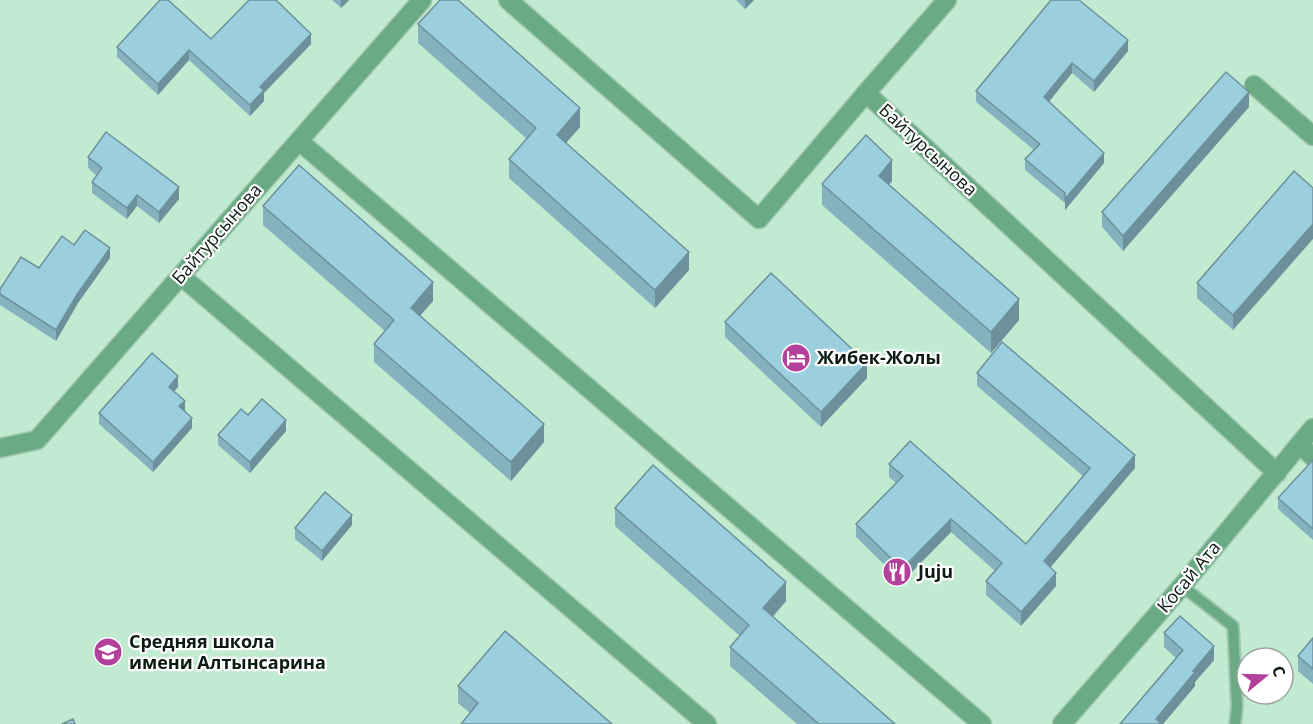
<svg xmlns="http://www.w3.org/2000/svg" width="1313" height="724" viewBox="0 0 1313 724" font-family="'Open Sans',sans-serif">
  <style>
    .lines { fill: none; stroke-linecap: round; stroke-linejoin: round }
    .service-casing { stroke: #a0c6af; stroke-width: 14 }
    .minor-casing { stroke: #a0c6af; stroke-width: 21 }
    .service { stroke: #6aab84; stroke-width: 10 }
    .minor { stroke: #6aab84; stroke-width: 18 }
    .wall { fill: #86b2bf }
    .shaded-wall { fill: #6d919b }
    .building { fill: #9ccfde; stroke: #6d919b; stroke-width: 1.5 }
    .labels { text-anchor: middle; stroke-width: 4.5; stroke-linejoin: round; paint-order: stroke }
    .street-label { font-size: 18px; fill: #0b1b12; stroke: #fff }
    .poi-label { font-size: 18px; font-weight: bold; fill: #0b1b12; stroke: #fff; text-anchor: start }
  </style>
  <rect width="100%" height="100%" fill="#c1ebd1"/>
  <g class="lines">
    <g class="service-casing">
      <path id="service" d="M1182,586L1233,626L1237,707L1235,724"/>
    </g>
    <g class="minor-casing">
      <g id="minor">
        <path d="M508,0L759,219L866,93L1277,473"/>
        <path d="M1254,85L1313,136"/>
        <path d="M866,93L947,0"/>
        <path d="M299,141L982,724"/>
        <path d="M181,276L707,724"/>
        <path d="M1300,445L1313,457"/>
        <path d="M0,448L37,440L422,0"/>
        <path d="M1062,724L1182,586L1313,428"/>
      </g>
    </g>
    <use href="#service" class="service"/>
    <use href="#minor" class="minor"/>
  </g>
  <g class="wall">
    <path d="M332,0H349L341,8Z"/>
    <path d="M736,0H754L745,9Z"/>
    <path d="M418,24L580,127L566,143L689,270L655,308L509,178V159L527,139L418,43Z"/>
    <path d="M211,39L311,44L264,93V101L250,116L189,60L158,95L117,57V47Z"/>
    <path d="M1128,40V51L1094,92L1072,73L1048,102L1104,163L1065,210V203L1025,170V159L1034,150L976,102V91Z"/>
    <path d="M1249,107L1123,251L1102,227V212Z"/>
    <path d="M88,157L179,199L159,223L137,206L127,219L92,193V182L97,176L88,168Z"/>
    <path d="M892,181L889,185L1019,320L991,353L822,205V184Z"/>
    <path d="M1313,188L1233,330L1197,298V283Z"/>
    <path d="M263,206L433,301L420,316L544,442L511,481L374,362V344L385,331L263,225Z"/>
    <path d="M74,245L110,258L78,303L56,341L0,305V289L39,268Z"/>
    <path d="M725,322L867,378L821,427L725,337Z"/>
    <path d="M977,373L1135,468L1050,567L1056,586L1021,626L986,595V581L995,571L951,532L902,582L856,537V524L896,483L889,477V464L1026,544L1083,476L977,386Z"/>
    <path d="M178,387L174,391L192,428L153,472L99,424V413Z"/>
    <path d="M248,415L286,431L250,473L218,445V435Z"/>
    <path d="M1313,460V540L1278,509V498Z"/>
    <path d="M615,508L786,601L773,617L895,724H797L730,666V647L740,636L615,526Z"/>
    <path d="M352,525L322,561L295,539V528Z"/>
    <path d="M1164,633L1214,660L1195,682V686L1163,724H1120L1176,658L1164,647Z"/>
    <path d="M1313,638V684L1298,671V656Z"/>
    <path d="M458,686L612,724L470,713L458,703Z"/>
  </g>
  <g class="shaded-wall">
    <path d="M341,0H349L341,8Z"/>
    <path d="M745,0H754L745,9Z"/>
    <path d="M311,34V44L264,93V101L250,116V105L260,87Z"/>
    <path d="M1128,40V51L1094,92V81Z"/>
    <path d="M189,50V60L158,95V84Z"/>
    <path d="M1072,63V73L1044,108V97Z"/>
    <path d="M1249,92V107L1123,251V236Z"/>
    <path d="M580,108V127L557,153V135Z"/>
    <path d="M1104,153V163L1065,210V199Z"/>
    <path d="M892,160V181L879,197V176Z"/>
    <path d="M179,187V199L159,223V212Z"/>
    <path d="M137,195V206L127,219V208Z"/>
    <path d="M1313,224V239L1233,330V315Z"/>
    <path d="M110,248V258L78,303L56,341V330L78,293Z"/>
    <path d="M689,252V270L655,308V290Z"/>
    <path d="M433,282V301L411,326V308Z"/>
    <path d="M1019,299V320L991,353V332Z"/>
    <path d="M867,363V378L821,427V412Z"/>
    <path d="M178,376V387L169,397V387Z"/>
    <path d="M185,401V411L179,406Z"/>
    <path d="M192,418V428L153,472V462Z"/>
    <path d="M286,420V431L250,473V462Z"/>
    <path d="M544,424V442L511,481V462Z"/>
    <path d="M1135,455V468L1044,575V561Z"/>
    <path d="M352,515V525L322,561V551Z"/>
    <path d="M951,519V532L902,582V569Z"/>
    <path d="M1056,573V586L1021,626V612Z"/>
    <path d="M786,582V601L763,627V608Z"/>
    <path d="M1214,646V660L1195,682V686L1163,724H1156V719L1193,671Z"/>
  </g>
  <g class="building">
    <path d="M160,0H168L211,39L249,0H276L311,34L260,87L264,90L250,105L189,50L158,84L117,47Z"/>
    <path d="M440,0H458L580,108L557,135L689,252L655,290L509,159L536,128L418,24Z"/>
    <path d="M1051,0H1079L1128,40L1094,81L1072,63L1044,97L1104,153L1065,199V193L1025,159L1040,144L976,91Z"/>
    <path d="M1226,72L1249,92L1123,236L1102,212Z"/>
    <path d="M106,132L179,187L159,212L137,195L127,208L92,182L102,168L88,157Z"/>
    <path d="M866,135L892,160L879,176L1019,299L991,332L822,184Z"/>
    <path d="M299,165L433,282L411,308L544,424L511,462L374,344L394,320L263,206Z"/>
    <path d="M1294,171L1313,188V224L1233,315L1197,283Z"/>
    <path d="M85,230L110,248L78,293L56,330L0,294V289L21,257L39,268L62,236L74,245Z"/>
    <path d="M771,273L867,363L821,412L725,322Z"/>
    <path d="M1002,342L1135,455L1044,561L1056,573L1021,612L986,581L1002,563L951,519L902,569L856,524L903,476L889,464L910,441L1026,544L1090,468L977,373Z"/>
    <path d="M152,353L178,376L169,387L185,401L179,406L192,418L153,462L99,413Z"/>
    <path d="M262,399L286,420L250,462L218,435L241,409L248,415Z"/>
    <path d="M1313,460V529L1278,498Z"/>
    <path d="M653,465L786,582L763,608L895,724H819L730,647L749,625L615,508Z"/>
    <path d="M325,492L352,515L322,551L295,528Z"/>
    <path d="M1180,616L1214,646L1193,671L1195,672L1156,719L1161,724H1120L1183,650L1164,633Z"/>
    <path d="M505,631L612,724H461L478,703L458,686Z"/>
    <path d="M1313,638V669L1298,656Z"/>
    <path d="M73,719L75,724H62Z"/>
  </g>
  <defs>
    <g id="hotel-disc" transform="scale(1.5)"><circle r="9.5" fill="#b3409a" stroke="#fff"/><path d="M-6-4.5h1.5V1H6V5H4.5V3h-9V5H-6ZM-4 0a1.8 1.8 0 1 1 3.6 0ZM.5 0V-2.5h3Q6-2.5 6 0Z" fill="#fff"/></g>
    <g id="restaurant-disc" transform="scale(1.5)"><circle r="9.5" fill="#b3409a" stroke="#fff"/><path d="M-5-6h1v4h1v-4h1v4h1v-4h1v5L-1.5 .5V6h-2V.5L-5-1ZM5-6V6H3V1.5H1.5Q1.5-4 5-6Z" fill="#fff"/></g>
    <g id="school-disc" transform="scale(1.5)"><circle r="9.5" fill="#b3409a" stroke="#fff"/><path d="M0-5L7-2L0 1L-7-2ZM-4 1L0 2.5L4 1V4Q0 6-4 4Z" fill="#fff"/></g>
  </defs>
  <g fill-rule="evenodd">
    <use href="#hotel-disc" x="796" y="358"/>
    <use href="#restaurant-disc" x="897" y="572"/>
    <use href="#school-disc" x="108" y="652"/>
  </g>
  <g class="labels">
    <g class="street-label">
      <text transform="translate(928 150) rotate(43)" y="6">Байтурсынова</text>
      <text transform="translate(217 234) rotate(-49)" y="6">Байтурсынова</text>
      <text transform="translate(1189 577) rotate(-50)" y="6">Косай Ата</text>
    </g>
    <g class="poi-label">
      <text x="817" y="364">Жибек-Жолы</text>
      <text x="918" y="578">Juju</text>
      <text x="129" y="648">Средняя школа<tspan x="129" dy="21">имени Алтынсарина</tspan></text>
    </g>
  </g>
  <g transform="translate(1265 676) rotate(71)"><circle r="28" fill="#ffffff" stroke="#9da4a0" stroke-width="1.5"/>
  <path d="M0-4.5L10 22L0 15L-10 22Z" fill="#b3409a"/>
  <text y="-9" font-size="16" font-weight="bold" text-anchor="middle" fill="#0b1b12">С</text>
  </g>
</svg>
